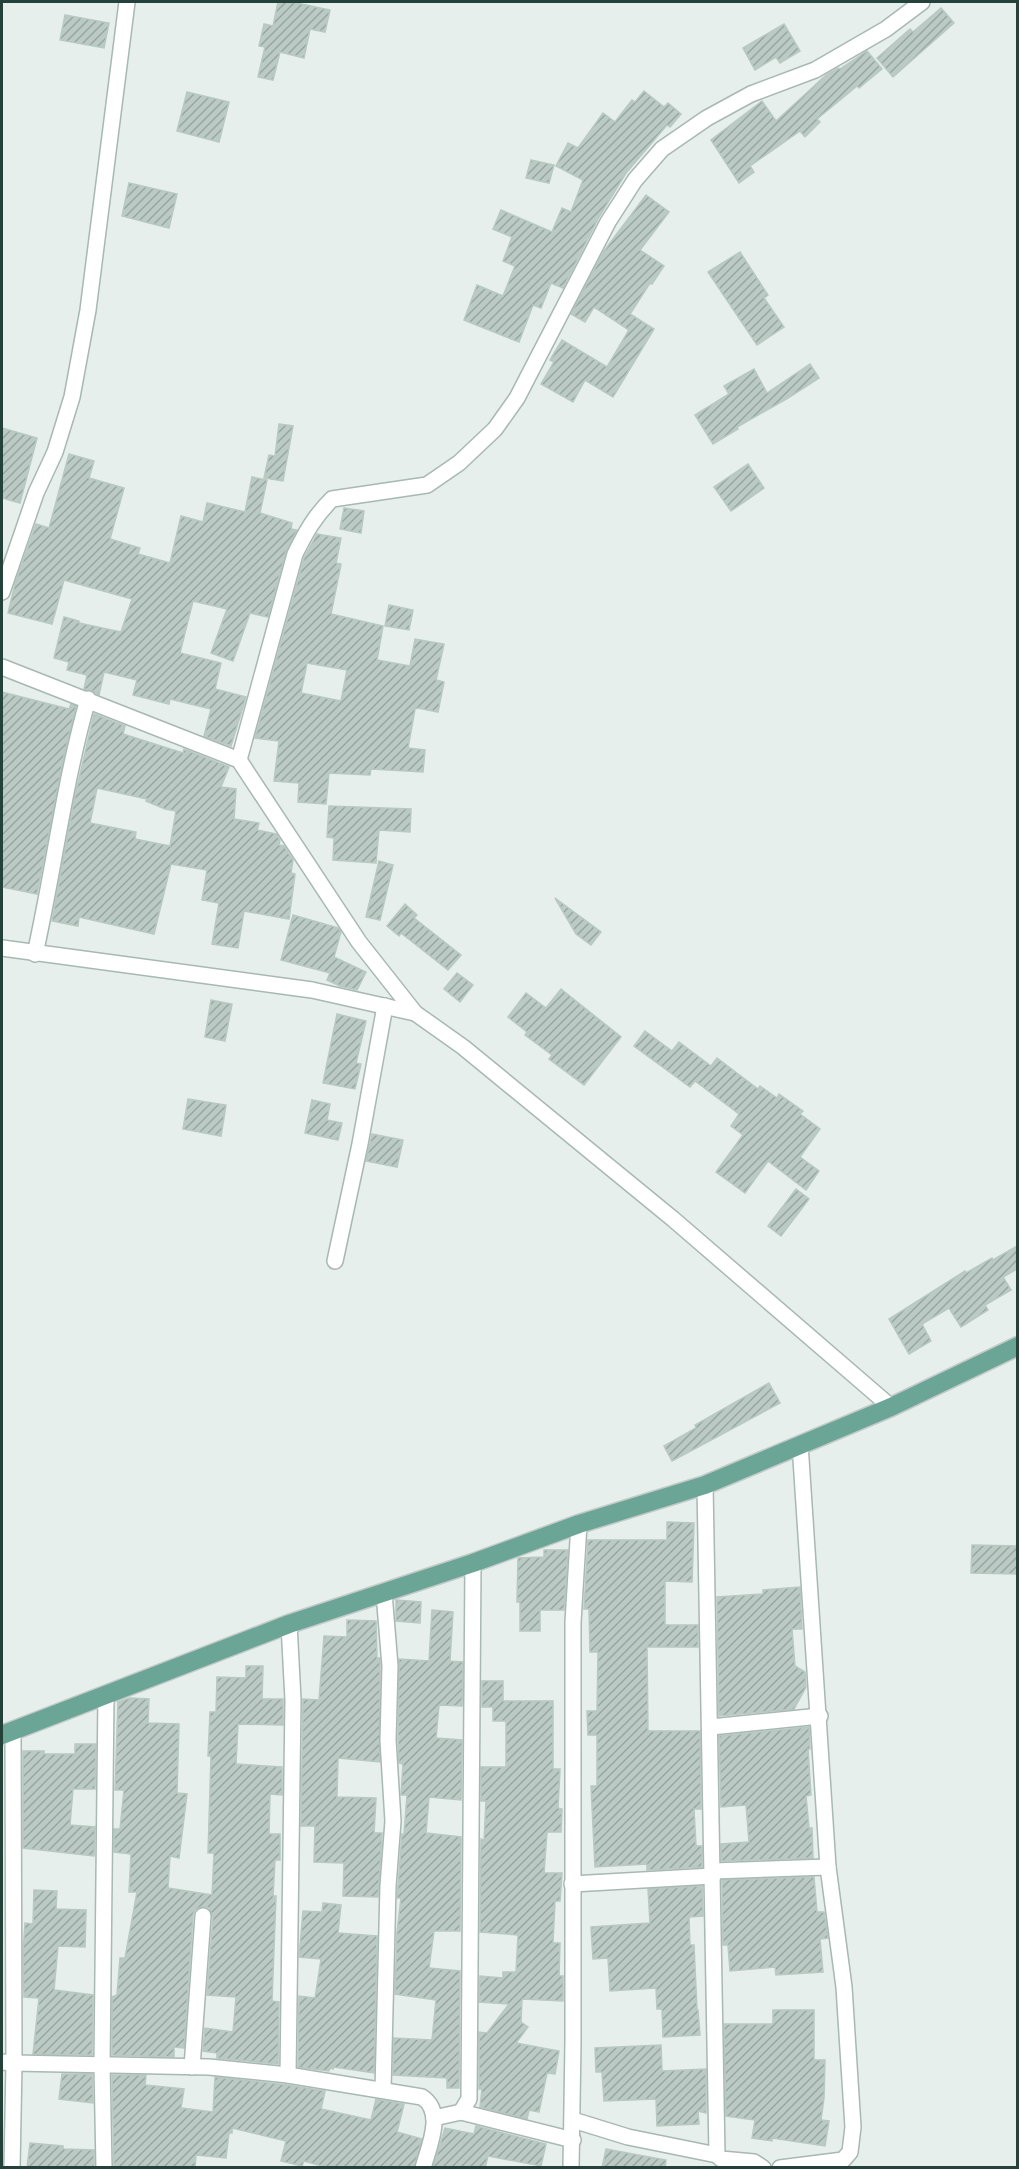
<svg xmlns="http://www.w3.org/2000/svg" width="1019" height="2169" viewBox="0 0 1019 2169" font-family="'Archivo Narrow',sans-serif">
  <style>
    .building { fill: url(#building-hatch); stroke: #b8c9c2; stroke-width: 1.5; fill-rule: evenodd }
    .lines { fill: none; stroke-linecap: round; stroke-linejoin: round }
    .minor-casing { stroke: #a8b8b2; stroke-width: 18 }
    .primary-casing { stroke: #c2cac8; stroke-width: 21 }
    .minor { stroke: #fff; stroke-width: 15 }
    .primary { stroke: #6aa596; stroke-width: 18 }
  </style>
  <defs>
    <pattern id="building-hatch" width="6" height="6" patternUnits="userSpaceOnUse" patternTransform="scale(1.5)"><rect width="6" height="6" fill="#bbcac4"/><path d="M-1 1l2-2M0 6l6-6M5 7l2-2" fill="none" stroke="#98a6a0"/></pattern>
  </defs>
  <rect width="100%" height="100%" fill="#e6efeb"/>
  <g class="building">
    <path d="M278,2H292L330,10L325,32L310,29L304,58L280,52L273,80L258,77L265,47L259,46L264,24L273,26Z"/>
    <path d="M941,8L954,23L893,77L877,58L910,29L913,32Z"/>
    <path d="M65,15L109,23L104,48L60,40Z"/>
    <path d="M784,24L800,51L780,63L776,57L755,70L743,48Z"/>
    <path d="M867,51L882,69L859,88L857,86L817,119L820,122L805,137L800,131L750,166L754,172L739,183L711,140L762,101L776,121L826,75L838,68L840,69Z"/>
    <path d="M644,91L664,107L668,103L681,114L670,127L667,125L626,173L599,217L563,288L551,283L541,308L533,305L519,342L464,320L477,285L503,296L515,266L503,261L512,237L493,229L501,210L552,232L562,208L571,212L583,180L556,166L568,143L578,148L603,113L615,122L632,100L635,102Z"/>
    <path d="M187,92L229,102L219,142L177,131Z"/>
    <path d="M531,160L554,165L549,183L526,178Z"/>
    <path d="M129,183L177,194L169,228L122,216Z"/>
    <path d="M646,195L669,212L640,250L664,266L652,284L650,283L630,314L654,329L613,397L585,380L573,402L541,384L554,362L550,360L562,340L607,367L629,330L594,307L585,322L571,314L604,251Z"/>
    <path d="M740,252L768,295L764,298L784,327L757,345L708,272Z"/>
    <path d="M810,364L819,378L788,398L737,427L738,429L713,444L695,415L729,394L724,386L754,369L767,393Z"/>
    <path d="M279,424L293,426L283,481L264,478L269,455L275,456Z"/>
    <path d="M2,428L37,438L20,503L2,498Z"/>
    <path d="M69,454L94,461L89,478L124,488L110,539L140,548L138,554L170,563L181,516L203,522L207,503L245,512L252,477L267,480L260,513L292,523L291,529L297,530L286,551L268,617L250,613L233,661L211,653L227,609L193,601L180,653L221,663L215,689L246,697L231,746L204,736L211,709L170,699L169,704L133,695L137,680L104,672L99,695L91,690L84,689L87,675L67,670L69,662L54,658L64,617L79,621V623L121,632L132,599L64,580L52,624L8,613L15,584L36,524L49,528Z"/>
    <path d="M748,464L764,488L731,511L714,487Z"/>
    <path d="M344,508L364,511L361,533L340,529Z"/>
    <path d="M317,534L341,538L336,563L341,564L331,614L383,626L377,660L410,666L415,639L444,644L436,680L444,682L438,712L418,708L415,709L408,748L425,750L423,772L371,769L370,775L329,773L326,804L298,802L299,783L274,781L279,741L255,738L304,558ZM307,663L347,670L341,701L301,693Z"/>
    <path d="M389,605L413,610L409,630L385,626Z"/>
    <path d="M2,692L69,709L71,704L76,706L63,760L37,894L2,887Z"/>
    <path d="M94,714L125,726L123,734L183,753L184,749L229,767L221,787L236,789L234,819L259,823L257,830L276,834L280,840L279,845L284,846L293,860L291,873L295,874L289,919L244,911L238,948L212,944L219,903L202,900L207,870L171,864L154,934L79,917L78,926L52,921L75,796ZM97,788L147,799L146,801L165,809L176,811L170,846L135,839L136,832L90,823Z"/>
    <path d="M329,806L411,809L410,832L379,830L376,863L333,860L334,838L327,837Z"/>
    <path d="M379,861L393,865L380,920L366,917Z"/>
    <path d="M555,898L601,932L591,945L576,934Z"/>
    <path d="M405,904L417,915L414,918L461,955L448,970L401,933L399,936L387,926Z"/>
    <path d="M293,915L338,928L341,932L334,957L366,972L357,990L340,986L327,980L330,973L281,960Z"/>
    <path d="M457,973L473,985L460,1002L444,989Z"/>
    <path d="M561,989L621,1037L584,1085L549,1059L552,1055L525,1035L527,1032L508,1017L526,993L546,1008Z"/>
    <path d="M211,1000L232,1004L225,1041L205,1037Z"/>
    <path d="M337,1014L366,1021L356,1063L361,1064L355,1089L323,1083Z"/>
    <path d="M645,1031L672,1051L679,1042L711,1066L717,1058L758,1089L760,1086L777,1098L779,1094L803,1111L800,1114L820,1129L800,1157L819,1171L806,1190L768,1161L745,1193L716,1172L743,1135L731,1126L739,1114L695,1081L690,1087L634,1046Z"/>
    <path d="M188,1099L226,1105L221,1136L183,1129Z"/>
    <path d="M312,1100L330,1104L327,1120L342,1123L338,1140L305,1133Z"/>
    <path d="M372,1134L403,1140L397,1167L366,1161Z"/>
    <path d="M796,1189L809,1199L781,1236L768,1226Z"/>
    <path d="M1017,1246V1269L1003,1277L1011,1290L985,1305L988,1310L961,1327L949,1308L922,1324L931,1341L909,1354L889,1319L965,1271L966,1273L992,1258L993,1260Z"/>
    <path d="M769,1383L780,1403L672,1461L664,1446L696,1428L695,1425Z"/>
    <path d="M667,1522L694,1523L692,1582L665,1581V1625H698V1647H647L648,1731H700L701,1809H694L696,1846H702V1867L647,1870V1864L595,1867L591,1786H597V1735H588L587,1711H597L598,1652H590L589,1609H584L588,1540H667Z"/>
    <path d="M972,1545L1017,1546V1574L971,1573Z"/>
    <path d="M544,1550H568L564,1610H540V1631H520V1602H517L518,1558L544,1557Z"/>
    <path d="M800,1587L802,1629H792L795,1666L805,1672L806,1687L794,1709L719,1716L717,1597L763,1594V1590Z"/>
    <path d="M396,1600L421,1602L420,1623L396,1621Z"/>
    <path d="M432,1610L453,1612L450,1661L463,1662L462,1706L439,1705L436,1738L462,1740L461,1800L429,1797L426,1833L461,1837L460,1931H434L429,1968L460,1971L459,2088H447V2078L393,2075L394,2038L432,2040L436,2000L395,1994L397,1932L401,1898H397L398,1886L402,1834H404L407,1795H401L403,1764L399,1763L398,1740L399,1659L429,1661Z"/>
    <path d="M347,1620L376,1621L377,1658H380V1762L338,1758L337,1797L376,1798L374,1833H382L378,1897L343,1896L344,1863L314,1862L315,1826H301L303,1699L319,1700L324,1636L347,1637Z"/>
    <path d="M246,1666H263L262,1699H283V1725L238,1724L236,1764L282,1767V1795L270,1794L269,1834H280V1860H275L273,1896H276L272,2001L279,2002L278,2064L217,2058V2053L203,2051L205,2028L233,2032L236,1997L207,1995L213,1917L209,1908L203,1906L195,1910L193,1915L184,2048L174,2047V2057L112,2055V1997L117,1995L120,1958H125L137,1892H129L131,1854L114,1852V1829H120L124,1790H115L118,1702L130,1698L149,1699L148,1723L179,1724L177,1793L187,1794L179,1858L170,1856L168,1888L212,1895L214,1853H208L211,1756H208L210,1712H216L217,1677L246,1678Z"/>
    <path d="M482,1681H503V1701H553V1769H560L558,1808L562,1809L561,1832H547L544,1873H562L560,1901H555L553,1943H560L559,1976H563V2001L522,1999L521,2022L528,2027L516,2043L559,2051L555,2074L547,2073L539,2112L529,2110L527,2119L480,2107L482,2089H479V2032L487,2033L509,2004L479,2002L480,1976L503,1978V1972H516L518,1935L480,1932L481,1839L484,1840L486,1801H481V1767H506V1721H493V1707H482Z"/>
    <path d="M809,1727L810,1749H808L811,1795L806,1796L809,1828H812L813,1858L721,1861V1844L749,1842L746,1805L721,1807L719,1736Z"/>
    <path d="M75,1744H96L95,1789H73L70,1825L95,1827L94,1856L23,1848V1751H44V1754H75Z"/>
    <path d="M814,1877L817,1912H824L828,1938L820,1939L823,1972L776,1975L775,1967L730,1971L728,1945H723L722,1880Z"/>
    <path d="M702,1886L703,1916L689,1917L690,1945H694L697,2010H698L700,2035L663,2037L662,2009H657L656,1988L610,1991L608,1958L593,1959L591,1927L650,1923L648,1889Z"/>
    <path d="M34,1890L57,1891L56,1909L86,1910L85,1947L58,1946L54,1990L93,1995L92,2055L33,2054L39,1998L24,1997L23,1952L25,1923L33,1924Z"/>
    <path d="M323,1903L341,1905L338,1933L377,1936L374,2073L334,2067L333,2069L330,2068L329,2071L298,2067L299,1996L315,1998L321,1959L299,1957L303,1911L322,1912Z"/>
    <path d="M773,2010H814V2060H825L824,2098L821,2120L829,2121L825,2146L772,2138V2141L752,2138L755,2120L726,2116L724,2024H773Z"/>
    <path d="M661,2045L662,2071L706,2069V2113L698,2111L699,2124L657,2126L656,2099L604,2101L602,2072H596L595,2048Z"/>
    <path d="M62,2074H92L93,2103L59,2099Z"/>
    <path d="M112,2075H146L145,2085L184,2089L181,2108L213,2112L215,2077L287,2085L325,2091L321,2109L371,2120L376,2099L404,2104L397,2132L422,2139L414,2168H329L304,2161L302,2166L281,2161L286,2141L232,2128V2133H229L226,2158L196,2155L195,2168H114Z"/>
    <path d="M476,2126L546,2144L541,2166L488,2156L485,2168H433L445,2128L474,2134Z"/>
    <path d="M30,2143L63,2146V2149L94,2150V2168H27Z"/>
    <path d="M606,2149L666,2160L665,2168H602Z"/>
  </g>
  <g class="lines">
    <g class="minor-casing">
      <g id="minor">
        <path d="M2,592L36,493L55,452L72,397L88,310L127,2"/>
        <path d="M2,667L239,760L359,942L415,1013L463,1047L673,1219L891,1407"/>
        <path d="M239,760L295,554C306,532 314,517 332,499L427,485L459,463L495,429L517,398L608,222L635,180L662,149L707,118L751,94L815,70L886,29L922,2"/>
        <path d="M2,948L312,990L415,1013"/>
        <path d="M35,954C54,869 64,783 88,699"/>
        <path d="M335,1261L360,1144L385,1006"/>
        <path d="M705,1485L717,2155L721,2159L754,2162L763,2168"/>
        <path d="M711,1727L820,1716"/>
        <path d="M713,1871L828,1867"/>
        <path d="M572,1884L713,1876"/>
        <path d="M2,2062L14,2063L13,1730"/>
        <path d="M192,2067L203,1916"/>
        <path d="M288,2075L293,1700L289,1624"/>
        <path d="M383,2090L388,1886L393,1821L388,1740L390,1666L384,1593"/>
        <path d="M461,2112L573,2140"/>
        <path d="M434,2118L461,2112L469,2099L473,1563"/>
        <path d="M573,2120L628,2137L717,2155"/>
        <path d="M12,2168L14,2063L209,2067L288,2075L422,2097C445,2112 429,2146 423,2168"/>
        <path d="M104,2168L102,2065L106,1694"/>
        <path d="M571,2168L573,2041V1622L579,1524"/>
        <path d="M780,2168L843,2160L850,2152L853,2127L844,1987L828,1867L800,1444"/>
      </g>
    </g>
    <g class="primary-casing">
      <path id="primary" d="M2,1735L289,1624L473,1563L579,1524L705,1485L891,1407L1018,1346"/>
    </g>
    <use href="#minor" class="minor"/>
    <use href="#primary" class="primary"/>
  </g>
  <rect width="1019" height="2169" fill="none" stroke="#24423a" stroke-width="6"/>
</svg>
